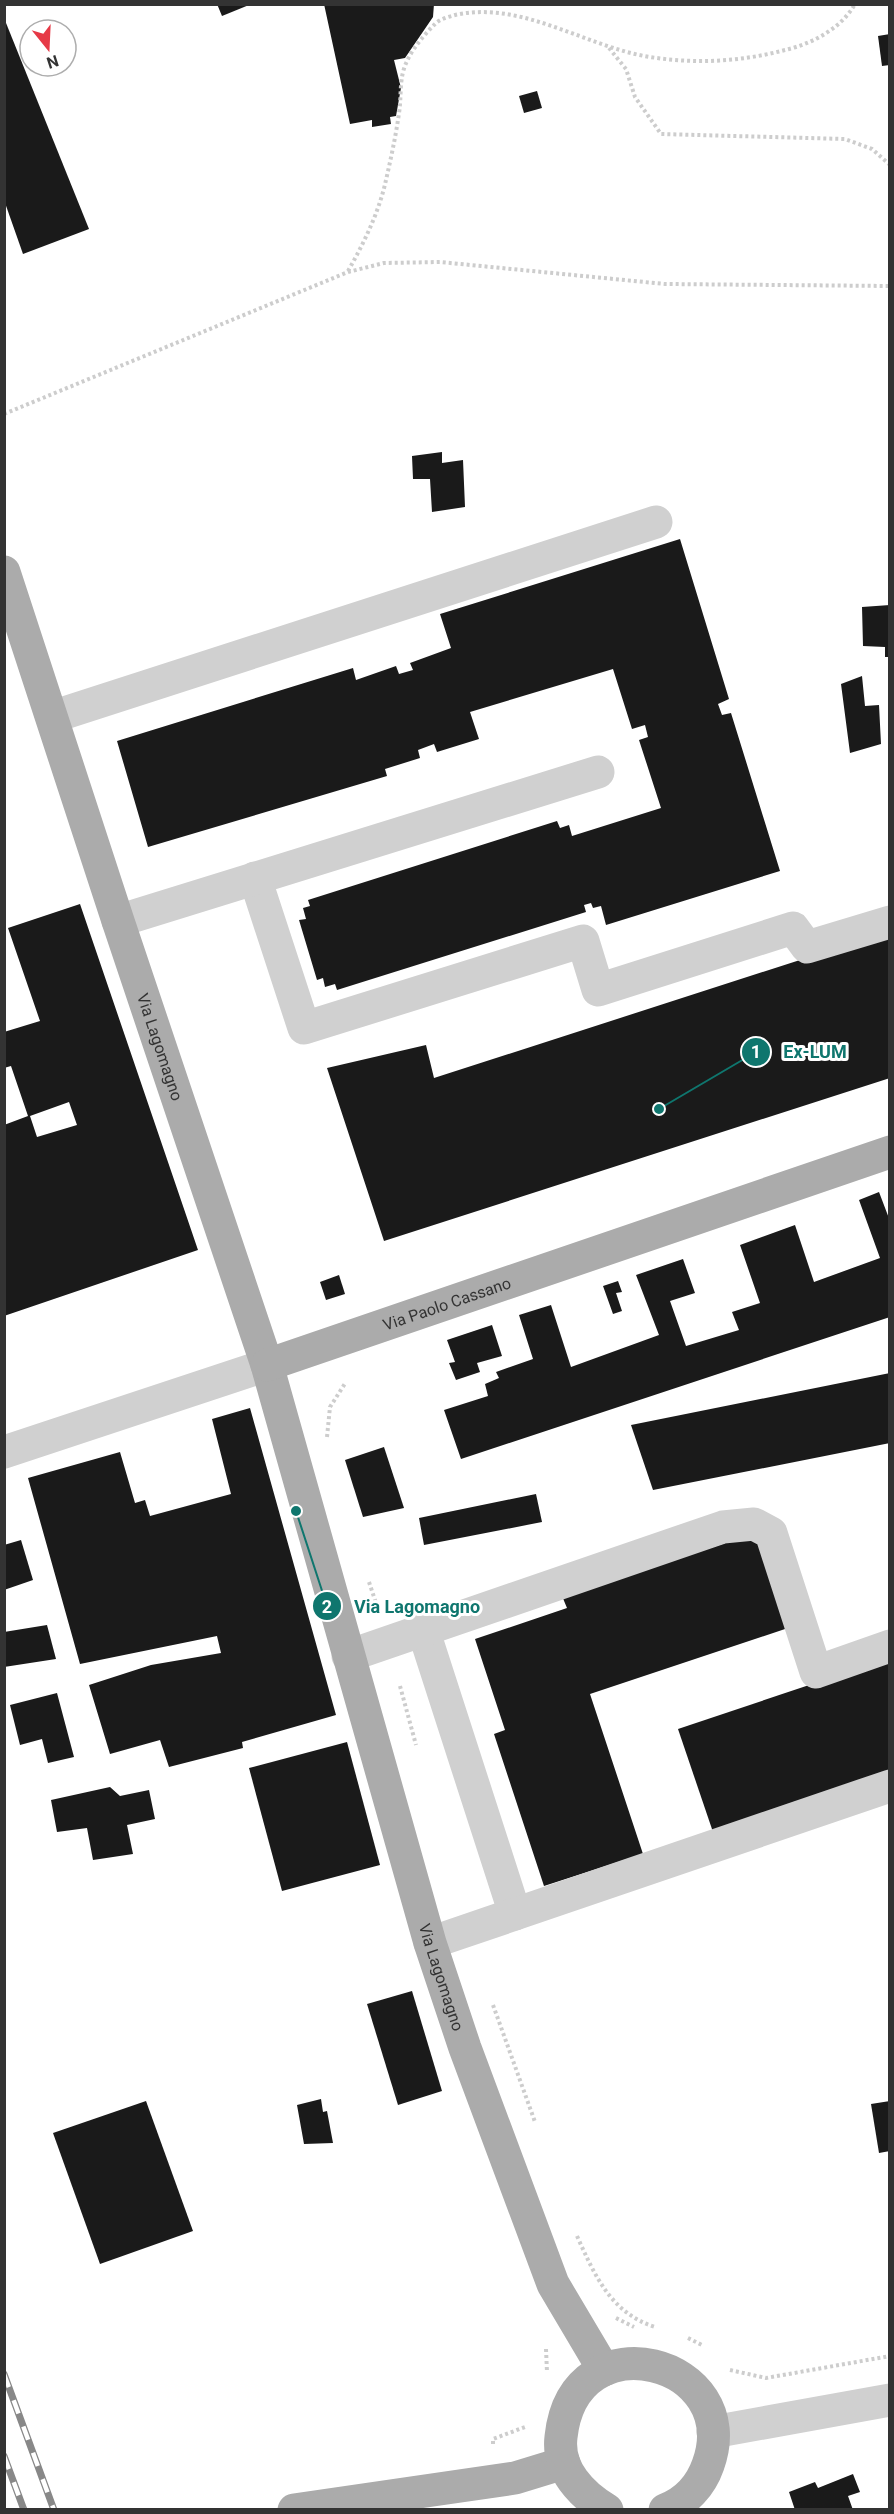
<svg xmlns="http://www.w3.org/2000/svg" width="894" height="2514" viewBox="0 0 894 2514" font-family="Roboto,sans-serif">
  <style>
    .building { fill: #1a1a1a; fill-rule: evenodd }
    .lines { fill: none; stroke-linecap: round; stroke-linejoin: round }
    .path { stroke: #cdcdcd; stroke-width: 4; stroke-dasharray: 3 3; stroke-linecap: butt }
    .minor { stroke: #d0d0d0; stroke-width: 33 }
    .major { stroke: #ababab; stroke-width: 33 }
    .rail-casing { stroke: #888; stroke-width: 7 }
    .rail { stroke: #fff; stroke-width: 4.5; stroke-dasharray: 14; stroke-linecap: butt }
    .labels { text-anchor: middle; stroke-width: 6; stroke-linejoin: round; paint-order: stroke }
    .street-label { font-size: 16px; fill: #333; stroke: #fff }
    .leader { fill: none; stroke: #0f766e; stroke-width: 2 }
    .callout-dot { fill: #0f766e; stroke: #fff; stroke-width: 2 }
    .mark-label { font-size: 18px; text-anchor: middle; font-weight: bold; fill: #fff }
    .callout-label { font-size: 18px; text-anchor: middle; font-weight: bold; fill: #0f766e; stroke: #fff; stroke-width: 6; stroke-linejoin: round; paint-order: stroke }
  </style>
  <rect width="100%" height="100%" fill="#fff"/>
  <g class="building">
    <path d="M217,4H249V5L222,16Z"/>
    <path d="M324,4H434L433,17L405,58L394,60L401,88L396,116L390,117L391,124L372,127V120L350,124Z"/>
    <path d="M4,18L89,229L23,254L4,200Z"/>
    <path d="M890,34V65L882,66L878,36Z"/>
    <path d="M537,91L542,108L524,113L519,96Z"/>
    <path d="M442,452V463L463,460L465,507L432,512L430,479H413L412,456Z"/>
    <path d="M680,539L729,699L718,704L722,715L731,713L780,871L606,925L601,906L593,908L591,903L584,905L586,912L337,990L335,984L325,987L323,978L317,980L299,920L306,919L303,908L310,906L308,900L557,821L560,828L569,825L572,836L661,808L639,740L648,737L645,725L632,729L613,669L470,712L479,739L437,752L434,744L418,750L420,758L385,769L387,776L148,847L117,741L353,668L356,680L396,666L399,674L413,670L410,663L451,648L440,614Z"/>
    <path d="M890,605V657H885V647L863,646L862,607Z"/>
    <path d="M862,676L865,706L879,705L881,744L850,753L841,684Z"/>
    <path d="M80,904L198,1250L4,1316V1125L28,1116L11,1066L4,1068V1032L40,1021L8,928ZM69,1102L77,1125L37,1137L30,1116Z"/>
    <path d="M890,931V1078L384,1241L327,1068L426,1045L434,1078Z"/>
    <path d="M879,1192L890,1221V1317L461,1459L444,1410L488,1396L485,1384L499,1378L496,1372L533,1359L519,1315L551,1305L571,1367L659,1335L636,1275L683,1259L695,1293L670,1301L686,1346L739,1330L732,1312L760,1303L740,1245L795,1225L814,1282L880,1258L859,1200Z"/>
    <path d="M339,1275L345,1294L326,1300L320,1282Z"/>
    <path d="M618,1281L622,1292L616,1293L622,1311L613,1314L603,1286Z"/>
    <path d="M492,1325L502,1356L477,1363L480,1372L456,1380L449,1363L455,1362L447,1340Z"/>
    <path d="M890,1373V1443L653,1490L631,1425Z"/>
    <path d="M250,1408L336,1715L242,1742L243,1748L169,1767L160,1740L110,1754L89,1685L151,1665L221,1653L217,1636L80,1664L28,1478L120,1452L135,1503L145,1500L150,1516L231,1494L212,1419Z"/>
    <path d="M384,1447L404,1508L363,1517L345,1460Z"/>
    <path d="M536,1494L542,1522L424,1545L419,1518Z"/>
    <path d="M741,1538L754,1539L765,1550L791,1627L590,1694L643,1854L544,1886L494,1734L505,1730L475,1639L567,1608L562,1596Z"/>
    <path d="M21,1540L33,1580L4,1590V1545Z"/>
    <path d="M47,1625L56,1659L4,1667V1632Z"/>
    <path d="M890,1658V1776L714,1835L678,1729Z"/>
    <path d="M57,1693L74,1757L48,1763L42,1739L20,1745L10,1705Z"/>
    <path d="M347,1742L380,1865L282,1891L249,1768Z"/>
    <path d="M110,1787L120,1796L149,1790L155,1819L127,1825L133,1854L93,1860L87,1828L57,1832L51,1800Z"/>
    <path d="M412,1991L442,2091L398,2105L367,2004Z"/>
    <path d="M321,2099L323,2112L327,2111L333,2143L304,2144L297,2105Z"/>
    <path d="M146,2101L193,2231L100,2264L53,2133Z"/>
    <path d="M890,2101V2151L879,2153L871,2104Z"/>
    <path d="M853,2474L860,2492L848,2496L853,2510H795L789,2492L815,2482L818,2488Z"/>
  </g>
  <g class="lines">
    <g class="path">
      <path d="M609,48L626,69L635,97L661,134L845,139L872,149L890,165"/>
      <path d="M348,271C364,243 379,212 386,180C391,158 396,135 399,113C401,101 400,89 402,77C405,57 421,38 435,24C440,19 448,17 455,15C522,0 586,47 650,57C695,64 740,62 785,50C811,44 841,29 855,4"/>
      <path d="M4,414L348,272L384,263L440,262L665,284L890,286"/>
      <path d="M327,1437L330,1407L346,1382"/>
      <path d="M369,1582L377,1606"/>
      <path d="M400,1686L416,1745"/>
      <path d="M493,2005L535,2122"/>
      <path d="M577,2236C595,2276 611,2313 655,2327"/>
      <path d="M616,2318L634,2327"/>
      <path d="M688,2338L702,2345"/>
      <path d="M546,2349L547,2372"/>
      <path d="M730,2370L766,2378L890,2356"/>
      <path d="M493,2444V2439L525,2427"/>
    </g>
    <g class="minor">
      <path d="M52,717L656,522"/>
      <path d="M255,878L304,1028L583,941L598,990L793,928L807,947L890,922"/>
      <path d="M118,921L598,772"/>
      <path d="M4,1452L267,1365"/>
      <path d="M423,1629L515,1914"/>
      <path d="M348,1656L723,1527L754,1524L771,1533L816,1672L890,1646"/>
      <path d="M430,1943L890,1786"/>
      <path d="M713,2432L890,2400"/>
    </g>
    <g class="major">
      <path id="s1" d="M4,572L118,921L267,1365L430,1943L465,2048L553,2284L604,2370"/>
      <path id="s2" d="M267,1365L890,1152"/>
      <path d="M294,2510L515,2478L564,2463"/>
      <path d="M607,2510C582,2495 557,2470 561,2437C574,2314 746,2361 708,2465C701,2485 686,2502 665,2510"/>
    </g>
    <g class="rail-casing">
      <g id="rail">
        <path d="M4,2374L54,2510"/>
        <path d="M4,2456L24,2510"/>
      </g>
    </g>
    <use href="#rail" class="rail"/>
  </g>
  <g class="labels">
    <g class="street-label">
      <text dy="6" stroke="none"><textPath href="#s1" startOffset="500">Via Lagomagno</textPath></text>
      <text dy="6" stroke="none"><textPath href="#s2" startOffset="190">Via Paolo Cassano</textPath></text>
      <text dy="6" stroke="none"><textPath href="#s1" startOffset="1472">Via Lagomagno</textPath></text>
    </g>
  </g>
  <path class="leader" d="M659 1109L756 1052M296 1511L327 1606"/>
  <g class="callout-dot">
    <circle cx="659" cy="1109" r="6"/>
    <circle cx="296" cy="1511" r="6"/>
    <circle cx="756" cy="1052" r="15"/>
    <circle cx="327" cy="1606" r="15"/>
  </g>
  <g class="mark-label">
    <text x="756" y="1058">1</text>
    <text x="327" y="1613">2</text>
  </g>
  <g class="callout-label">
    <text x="815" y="1058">Ex-LUM</text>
    <text x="417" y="1613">Via Lagomagno</text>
  </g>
  <rect width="894" height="2514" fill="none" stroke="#333333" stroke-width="12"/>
  <g transform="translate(48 48) rotate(162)"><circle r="28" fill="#ffffff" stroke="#adadad" stroke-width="1.5"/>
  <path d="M0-4.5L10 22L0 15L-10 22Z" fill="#e63946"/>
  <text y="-9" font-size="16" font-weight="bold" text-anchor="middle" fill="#333333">N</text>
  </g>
</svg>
